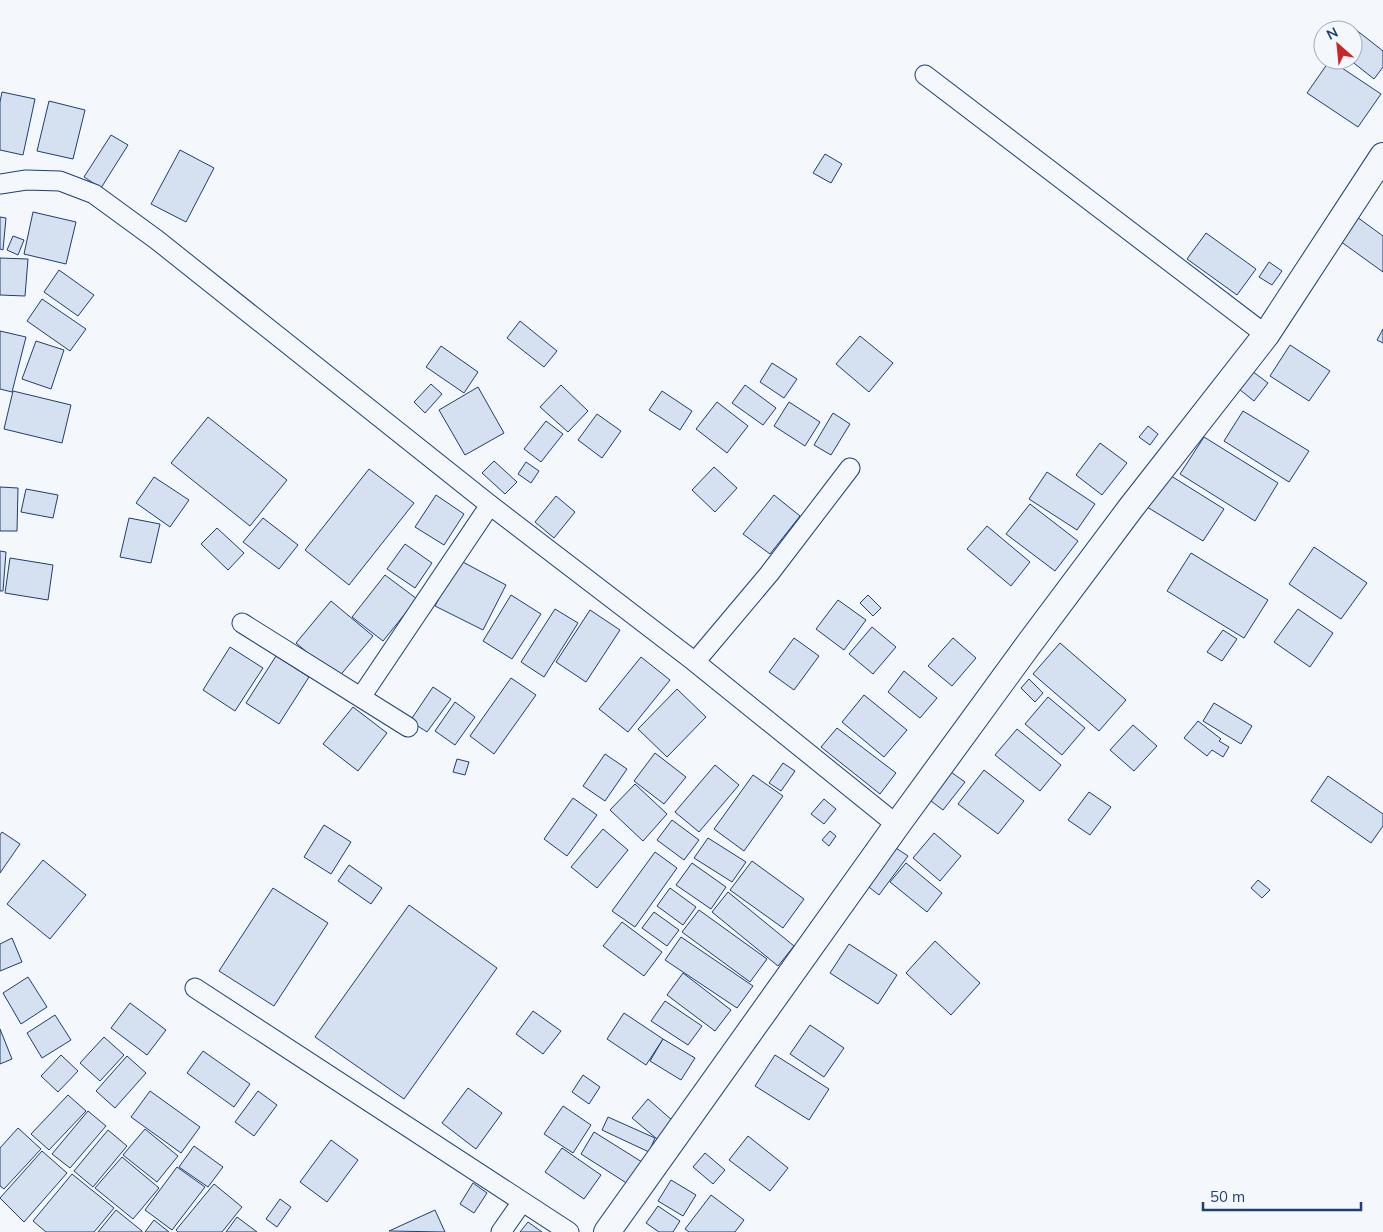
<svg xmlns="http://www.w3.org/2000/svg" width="1383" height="1232" viewBox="0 0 1383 1232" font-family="Mulish,sans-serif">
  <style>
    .building { fill: #d5e0f0; stroke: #1d3f73 }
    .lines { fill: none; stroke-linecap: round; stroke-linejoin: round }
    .street-casing { stroke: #1d3f73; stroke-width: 21 }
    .secondary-casing { stroke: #1d3f73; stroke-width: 28 }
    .street { stroke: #f4f7fb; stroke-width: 19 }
    .secondary { stroke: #f4f7fb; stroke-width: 26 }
  </style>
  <rect width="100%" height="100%" fill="#f4f7fb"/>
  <g class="building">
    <path d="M1355,29L1383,51V67L1374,79L1350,60H1353V32Z"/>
    <path d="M1330,60L1381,94L1358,127L1307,93Z"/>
    <path d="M2,92L35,99L23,155L0,150V102Z"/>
    <path d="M49,101L85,110L73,159L37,151Z"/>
    <path d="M111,135L128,145L101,188L84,177Z"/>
    <path d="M180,150L214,168L186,222L151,204Z"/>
    <path d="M825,154L842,164L831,183L813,173Z"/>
    <path d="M33,212L76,222L66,264L24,254Z"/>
    <path d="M0,217L6,218L3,250L0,249Z"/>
    <path d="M1357,217L1383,236V272L1340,241Z"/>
    <path d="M1206,233L1256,269L1237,295L1187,259Z"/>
    <path d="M13,236L24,240L18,255L7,250Z"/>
    <path d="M0,258L28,259L25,296L0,295Z"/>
    <path d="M1269,262L1282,271L1272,285L1259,277Z"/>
    <path d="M59,270L94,295L78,316L44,292Z"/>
    <path d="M42,299L86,329L70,351L27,321Z"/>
    <path d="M520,321L557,351L544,367L507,338Z"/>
    <path d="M1383,329V343L1377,340Z"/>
    <path d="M0,331L26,337L12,392L0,389Z"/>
    <path d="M860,336L893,363L869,392L836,364Z"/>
    <path d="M36,341L64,350L51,389L22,379Z"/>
    <path d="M1290,345L1330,371L1309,401L1270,376Z"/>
    <path d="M441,346L478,372L464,393L426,367Z"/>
    <path d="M772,363L797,379L784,398L760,382Z"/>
    <path d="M1248,368L1268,383L1254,401L1234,385Z"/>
    <path d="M431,384L442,394L425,413L414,402Z"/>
    <path d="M561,385L588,411L568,432L540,407Z"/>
    <path d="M745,385L776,408L763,425L732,403Z"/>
    <path d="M478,387L504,433L465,455L439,410Z"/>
    <path d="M13,391L71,405L62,443L4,429Z"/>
    <path d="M662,391L692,411L680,430L649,410Z"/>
    <path d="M717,402L748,426L727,453L696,429Z"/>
    <path d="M789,402L820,422L805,446L774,426Z"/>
    <path d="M1243,411L1309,451L1289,482L1224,441Z"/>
    <path d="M833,413L850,424L831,455L814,445Z"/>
    <path d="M597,414L621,431L602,458L578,440Z"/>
    <path d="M208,417L287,480L250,526L171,463Z"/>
    <path d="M546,421L563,434L541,462L524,449Z"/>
    <path d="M1148,426L1158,434L1150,445L1139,437Z"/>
    <path d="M1204,437L1278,483L1255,521L1180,474Z"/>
    <path d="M1100,443L1127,463L1102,495L1076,475Z"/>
    <path d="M494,461L517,482L505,494L482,473Z"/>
    <path d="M526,462L539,471L531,483L518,474Z"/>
    <path d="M714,467L737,488L715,512L692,490Z"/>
    <path d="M369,469L414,503L349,585L305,550Z"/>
    <path d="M1047,472L1095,504L1077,530L1029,499Z"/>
    <path d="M1168,474L1224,509L1203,541L1147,507Z"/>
    <path d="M154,477L189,500L170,527L136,503Z"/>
    <path d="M0,487L18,488L17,531H0Z"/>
    <path d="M26,489L58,495L53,518L21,512Z"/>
    <path d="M436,495L464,514L444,545L415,527Z"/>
    <path d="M774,495L800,516L770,554L743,534Z"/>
    <path d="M556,496L575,512L554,538L535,522Z"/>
    <path d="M1030,504L1078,541L1055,571L1006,534Z"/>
    <path d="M129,518L160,524L151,563L120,557Z"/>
    <path d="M263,518L298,545L279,569L243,542Z"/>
    <path d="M987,526L1030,562L1011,586L967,549Z"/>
    <path d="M217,528L244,553L228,570L201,544Z"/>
    <path d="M405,544L432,563L415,588L387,569Z"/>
    <path d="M1314,547L1367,583L1341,619L1289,584Z"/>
    <path d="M0,551L6,552L3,591H0Z"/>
    <path d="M1191,553L1268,600L1244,638L1167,591Z"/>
    <path d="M10,558L53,565L48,600L5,593Z"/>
    <path d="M459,560L506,585L483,630L435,606Z"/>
    <path d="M385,575L417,599L383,641L352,617Z"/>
    <path d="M511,595L541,614L512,659L483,641Z"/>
    <path d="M868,595L881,608L873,616L860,603Z"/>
    <path d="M838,600L866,620L844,650L816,629Z"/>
    <path d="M331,601L373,636L338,678L296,643Z"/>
    <path d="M555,609L578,623L544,677L521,662Z"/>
    <path d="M1298,609L1333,633L1310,667L1274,642Z"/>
    <path d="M590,610L620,630L586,682L556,662Z"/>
    <path d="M872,627L896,647L873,674L849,654Z"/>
    <path d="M1223,630L1237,639L1222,661L1207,652Z"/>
    <path d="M794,638L819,656L794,690L769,672Z"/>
    <path d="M953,638L976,658L952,686L928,666Z"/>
    <path d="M1060,643L1126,700L1099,731L1033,674Z"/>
    <path d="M230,647L263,668L235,711L203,690Z"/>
    <path d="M276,656L309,677L279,724L246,703Z"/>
    <path d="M641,657L670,680L628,732L599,709Z"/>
    <path d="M904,671L937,698L920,718L888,692Z"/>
    <path d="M511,678L536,695L494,754L470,736Z"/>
    <path d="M1029,679L1043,693L1035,702L1021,688Z"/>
    <path d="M433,687L451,699L427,732L410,721Z"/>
    <path d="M677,689L706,717L667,757L638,729Z"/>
    <path d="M864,695L907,730L884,757L842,722Z"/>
    <path d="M1048,697L1085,728L1062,755L1025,724Z"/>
    <path d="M455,702L475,717L455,745L435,731Z"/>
    <path d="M1214,703L1252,726L1241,744L1203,721Z"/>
    <path d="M353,707L387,733L358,771L323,744Z"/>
    <path d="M1198,721L1221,739L1219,741L1229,747L1223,757L1212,750L1207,756L1184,738Z"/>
    <path d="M1133,725L1157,746L1134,771L1110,750Z"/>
    <path d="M837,728L896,773L880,794L821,747Z"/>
    <path d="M1017,729L1061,765L1040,791L995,755Z"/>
    <path d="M655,753L686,777L664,804L634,781Z"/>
    <path d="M605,754L627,769L605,801L583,786Z"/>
    <path d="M457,759L469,762L465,775L453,772Z"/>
    <path d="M783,763L795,771L781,791L769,783Z"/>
    <path d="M715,765L739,785L699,832L675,812Z"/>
    <path d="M948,770L965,782L943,810L927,798Z"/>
    <path d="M984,770L1024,801L998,834L958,804Z"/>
    <path d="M753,775L783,796L744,851L714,829Z"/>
    <path d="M1328,776L1383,814V826L1371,843L1311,801Z"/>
    <path d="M635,784L667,814L643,841L610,810Z"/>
    <path d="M1089,792L1111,807L1090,835L1068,820Z"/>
    <path d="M573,798L597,815L567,856L544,839Z"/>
    <path d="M824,799L836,809L824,824L811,814Z"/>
    <path d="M672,820L699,840L684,860L657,840Z"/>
    <path d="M324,825L351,842L331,874L304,857Z"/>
    <path d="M603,829L628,850L597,888L571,867Z"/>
    <path d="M830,831L836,836L829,846L822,840Z"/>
    <path d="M2,832L20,844L0,873V835Z"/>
    <path d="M934,833L961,856L940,881L913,858Z"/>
    <path d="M708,838L746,862L732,882L694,858Z"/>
    <path d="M893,846L908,856L879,895L865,884Z"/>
    <path d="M655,852L677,868L635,927L612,911Z"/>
    <path d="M43,860L86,895L50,939L7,904Z"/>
    <path d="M752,861L804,899L783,928L730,890Z"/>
    <path d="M692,863L726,887L711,909L676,885Z"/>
    <path d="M906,863L942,893L927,912L890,882Z"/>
    <path d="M349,865L382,888L371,904L338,881Z"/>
    <path d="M1258,880L1270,890L1262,898L1251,888Z"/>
    <path d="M273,888L328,923L274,1006L219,971Z"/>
    <path d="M670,888L696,907L683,925L657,906Z"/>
    <path d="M728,892L794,946L778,966L712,912Z"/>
    <path d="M409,905L497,968L404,1099L315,1037Z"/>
    <path d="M699,910L767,959L750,982L682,932Z"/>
    <path d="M654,912L679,930L667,946L642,928Z"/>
    <path d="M622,922L662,952L644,976L603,946Z"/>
    <path d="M681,937L753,986L737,1008L665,960Z"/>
    <path d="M12,938L22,962L0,971V944Z"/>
    <path d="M935,941L980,983L951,1015L906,973Z"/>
    <path d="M849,944L897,975L878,1004L830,973Z"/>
    <path d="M683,973L731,1010L715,1031L667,995Z"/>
    <path d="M28,977L47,1007L21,1024L3,993Z"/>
    <path d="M665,1001L702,1026L688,1045L651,1021Z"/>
    <path d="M130,1003L166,1030L147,1055L111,1028Z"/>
    <path d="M533,1011L561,1031L543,1054L516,1034Z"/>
    <path d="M624,1013L663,1039L646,1065L607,1039Z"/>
    <path d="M55,1015L71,1040L42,1058L27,1033Z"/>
    <path d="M810,1025L844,1048L824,1077L790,1054Z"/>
    <path d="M0,1029L12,1059L0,1064Z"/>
    <path d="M104,1037L124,1055L100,1081L80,1063Z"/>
    <path d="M663,1039L695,1058L681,1080L650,1061Z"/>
    <path d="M203,1051L250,1084L234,1107L187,1073Z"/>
    <path d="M61,1055L78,1071L58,1092L41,1076Z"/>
    <path d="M775,1055L829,1089L809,1120L755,1086Z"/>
    <path d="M127,1056L146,1073L115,1108L96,1091Z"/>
    <path d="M583,1075L600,1087L589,1104L572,1092Z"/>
    <path d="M468,1088L502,1113L476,1149L442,1123Z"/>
    <path d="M150,1091L200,1127L181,1153L131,1117Z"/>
    <path d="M258,1091L277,1105L254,1136L235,1122Z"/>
    <path d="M68,1095L86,1111L49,1150L31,1134Z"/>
    <path d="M648,1099L673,1121L657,1139L632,1118Z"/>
    <path d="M563,1106L591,1125L573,1153L544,1134Z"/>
    <path d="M88,1111L106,1126L70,1168L52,1154Z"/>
    <path d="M608,1117L655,1138L649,1152L602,1130Z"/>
    <path d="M18,1128L41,1149L4,1189L0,1186V1148Z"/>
    <path d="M145,1129L178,1156L157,1182L123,1155Z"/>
    <path d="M108,1130L127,1146L93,1187L74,1171Z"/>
    <path d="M594,1132L642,1162L628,1184L581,1154Z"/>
    <path d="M748,1136L788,1168L770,1191L729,1160Z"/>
    <path d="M331,1140L358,1160L327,1202L300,1182Z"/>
    <path d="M194,1146L223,1167L208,1187L179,1167Z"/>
    <path d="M562,1148L601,1175L584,1199L545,1172Z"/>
    <path d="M42,1151L67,1173L24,1222L0,1198Z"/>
    <path d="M705,1153L725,1170L713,1184L693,1167Z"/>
    <path d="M122,1157L159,1188L133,1219L95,1188Z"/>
    <path d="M177,1167L205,1187L172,1230L145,1210Z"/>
    <path d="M72,1174L114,1208L94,1232H46L33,1221Z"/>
    <path d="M671,1180L696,1195L683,1216L658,1201Z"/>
    <path d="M473,1183L487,1193L474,1213L460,1204Z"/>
    <path d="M214,1184L242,1207L222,1232H178L176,1230Z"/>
    <path d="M711,1195L744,1220L735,1232H689L685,1229Z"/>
    <path d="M280,1199L291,1207L277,1227L266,1219Z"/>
    <path d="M658,1206L680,1221L673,1232H659L646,1223Z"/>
    <path d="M116,1210L142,1231V1232H98Z"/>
    <path d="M435,1210L445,1232L389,1231Z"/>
    <path d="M237,1217L257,1232H226Z"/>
    <path d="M154,1220L169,1232H145Z"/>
    <path d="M528,1222L542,1232H520Z"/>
  </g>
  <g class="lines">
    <g class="street-casing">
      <g id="street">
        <path d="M925,75L1266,335"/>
        <path d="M0,184L26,180L60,181L94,194L157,240L490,505L695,662L897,825"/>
        <path d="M242,623L408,727"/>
        <path d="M695,662L769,574L850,468"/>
        <path d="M361,697L490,505"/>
        <path d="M195,988L569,1232"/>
        <path d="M501,1232L522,1202"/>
      </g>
    </g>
    <g class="secondary-casing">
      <path id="secondary" d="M607,1232L897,825L1029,644L1130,509L1266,335L1383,156"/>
    </g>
    <use href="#street" class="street"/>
    <use href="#secondary" class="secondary"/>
  </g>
  <g transform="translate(1338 45) rotate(333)"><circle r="24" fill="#f4f7fb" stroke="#9eadc5"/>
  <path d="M0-4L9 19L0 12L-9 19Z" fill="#c62828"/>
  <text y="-8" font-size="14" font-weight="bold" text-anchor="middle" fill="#1d3f73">N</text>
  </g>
  <path d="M1203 1202v8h158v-8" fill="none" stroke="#1d3f73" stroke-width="2.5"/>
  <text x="1210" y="1202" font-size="15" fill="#1d3f73" stroke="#f4f7fb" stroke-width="4" paint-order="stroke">50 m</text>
</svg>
